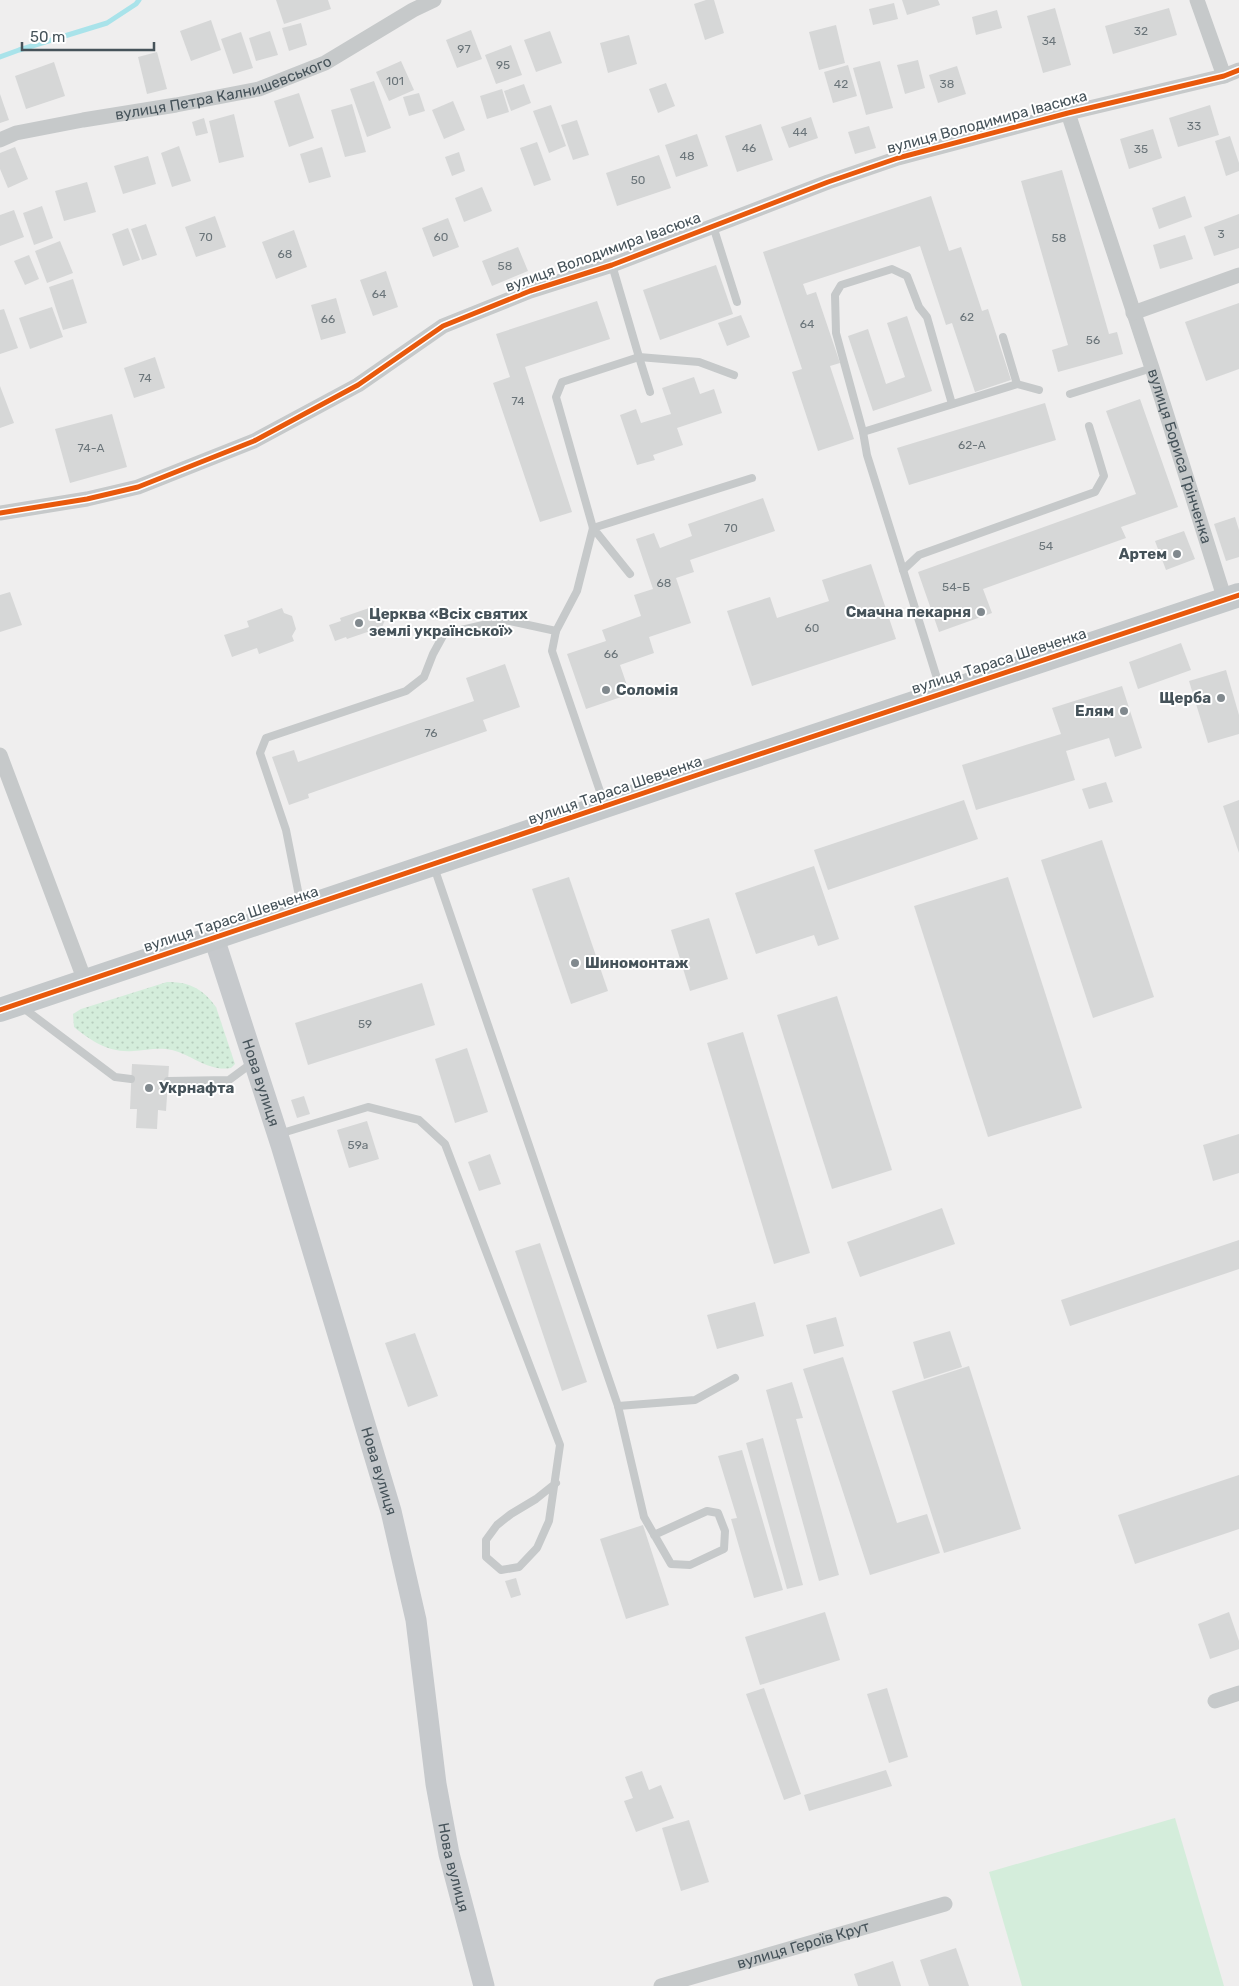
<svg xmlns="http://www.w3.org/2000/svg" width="1239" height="1986" viewBox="0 0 1239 1986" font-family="Rubik,sans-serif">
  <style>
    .grass { fill: url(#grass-dots) }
    .green { fill: #d4eddb }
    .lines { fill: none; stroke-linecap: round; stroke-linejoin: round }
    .stream { stroke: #a9e3ea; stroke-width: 5 }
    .building { fill: #d6d7d7 }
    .lane { stroke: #c6c9ca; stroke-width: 8 }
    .street { stroke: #c6c9ca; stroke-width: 15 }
    .secondary { stroke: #c6c9cc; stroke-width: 21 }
    .primary { stroke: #c4c8ca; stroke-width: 24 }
    .cycleway-casing { stroke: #fff; stroke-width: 8 }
    .cycleway { stroke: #e8590c; stroke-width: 5 }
    .poi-dot { fill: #81898e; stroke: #fff; stroke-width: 2 }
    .labels { text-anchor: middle; stroke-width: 4; stroke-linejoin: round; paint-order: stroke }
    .number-label { font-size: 12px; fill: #6b757a }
    .street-label { font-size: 15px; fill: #46535a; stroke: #fff }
    .poi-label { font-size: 15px; font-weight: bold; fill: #46535a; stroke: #fff; text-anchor: end }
  </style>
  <defs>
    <pattern id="grass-dots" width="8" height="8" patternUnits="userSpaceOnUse" patternTransform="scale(1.25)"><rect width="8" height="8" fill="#d4eddb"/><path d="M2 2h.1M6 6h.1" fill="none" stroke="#b7cdbe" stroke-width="1.8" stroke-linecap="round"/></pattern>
  </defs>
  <rect width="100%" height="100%" fill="#efeeee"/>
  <path class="grass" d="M167,982C188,981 204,989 216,1007L235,1064L231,1068C209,1072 192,1055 172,1050C159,1047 146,1050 133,1051C109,1053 91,1041 74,1027L73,1014L81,1009Z"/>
  <path class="green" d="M1175,1818L1224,1986H1022L989,1872Z"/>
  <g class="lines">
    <path class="stream" d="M0,57L19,50L107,23L136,4L139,0"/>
  </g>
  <g class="building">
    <path d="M276,0H328L331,9L284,24Z"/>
    <path d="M706,0H714L724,33L705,40L694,4Z"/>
    <path d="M902,0H938L940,5L907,15Z"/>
    <path d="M894,3L898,19L873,25L869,9Z"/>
    <path d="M1055,8L1071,65L1043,73L1027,16Z"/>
    <path d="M1169,8L1177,35L1113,54L1105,26Z"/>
    <path d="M997,10L1002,28L976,35L972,17Z"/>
    <path d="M211,20L221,50L191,61L180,31Z"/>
    <path d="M301,23L307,45L289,51L282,28Z"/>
    <path d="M836,25L845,63L819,70L809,32Z"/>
    <path d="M471,30L482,59L457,68L446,40Z"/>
    <path d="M270,31L278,55L256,61L249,38Z"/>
    <path d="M550,31L562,63L536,72L524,40Z"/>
    <path d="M241,32L253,68L233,74L221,39Z"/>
    <path d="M629,35L637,64L608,73L600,43Z"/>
    <path d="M511,45L522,75L496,84L485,55Z"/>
    <path d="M157,52L167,89L147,94L138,57Z"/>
    <path d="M918,60L925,88L905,94L897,65Z"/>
    <path d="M401,61L414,90L389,101L376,72Z"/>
    <path d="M880,61L893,108L866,115L853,68Z"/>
    <path d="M54,62L65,96L26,109L15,76Z"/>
    <path d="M848,65L857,96L833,103L824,72Z"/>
    <path d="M957,66L966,94L938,103L929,75Z"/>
    <path d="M374,81L391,128L367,137L350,89Z"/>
    <path d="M666,83L675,106L658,113L649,89Z"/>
    <path d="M524,84L531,103L511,111L504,91Z"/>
    <path d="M502,89L509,112L487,119L480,96Z"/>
    <path d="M299,93L314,138L289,147L274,101Z"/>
    <path d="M419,93L425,111L409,116L403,97Z"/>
    <path d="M0,94L9,120L0,123Z"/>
    <path d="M453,101L465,130L444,139L432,110Z"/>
    <path d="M352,104L366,152L345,157L331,110Z"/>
    <path d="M551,105L566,146L549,153L533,111Z"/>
    <path d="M1210,105L1219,135L1178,147L1169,118Z"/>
    <path d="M234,114L244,157L219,163L209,121Z"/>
    <path d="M811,117L818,138L789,148L781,127Z"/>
    <path d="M204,118L208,133L196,136L192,122Z"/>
    <path d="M577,120L589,155L573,160L561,125Z"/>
    <path d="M761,124L773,160L737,172L725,136Z"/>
    <path d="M869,126L876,148L855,154L848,132Z"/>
    <path d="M1153,129L1162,158L1129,169L1120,139Z"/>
    <path d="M697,134L708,166L676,177L665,145Z"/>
    <path d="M1230,136L1239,163V171L1226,176L1215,141Z"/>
    <path d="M537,142L551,180L534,186L520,148Z"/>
    <path d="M179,146L191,181L172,187L161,153Z"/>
    <path d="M15,147L28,179L8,188L0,169V153Z"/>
    <path d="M322,147L331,177L309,183L300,154Z"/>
    <path d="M459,152L465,171L452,176L445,157Z"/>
    <path d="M659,155L671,188L617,206L606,173Z"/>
    <path d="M148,156L156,184L123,194L114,166Z"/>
    <path d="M1062,170L1109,334L1117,332L1123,354L1058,372L1052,350L1068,345L1021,181Z"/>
    <path d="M87,182L96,212L64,221L55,191Z"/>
    <path d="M482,187L492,211L464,222L455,198Z"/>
    <path d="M931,196L949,251L961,247L982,311L988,309L1011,380L975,392L952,323L946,325L920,246L803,284L807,295L816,292L840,363L830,366L854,439L818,451L792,372L802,369L763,252Z"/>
    <path d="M1185,196L1192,217L1159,229L1152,208Z"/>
    <path d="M42,206L53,238L34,245L23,213Z"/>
    <path d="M14,210L24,237L0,246V215Z"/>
    <path d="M1239,214V248L1214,256L1204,227Z"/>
    <path d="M215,216L226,247L196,257L185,227Z"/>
    <path d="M448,218L459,247L433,257L422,228Z"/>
    <path d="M146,224L157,255L142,260L131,229Z"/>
    <path d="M128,228L140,260L123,266L112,234Z"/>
    <path d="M294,230L307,267L276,279L262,242Z"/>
    <path d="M1185,235L1193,259L1160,269L1153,245Z"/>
    <path d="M60,241L73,273L47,283L35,251Z"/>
    <path d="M518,247L528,271L492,286L482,261Z"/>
    <path d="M29,255L39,279L25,285L14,261Z"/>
    <path d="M716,265L733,314L660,340L643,290Z"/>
    <path d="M386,271L398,307L373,316L360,280Z"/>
    <path d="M73,279L87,323L63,330L49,287Z"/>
    <path d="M336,298L346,333L321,340L311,305Z"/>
    <path d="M597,301L610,339L525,367L572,512L540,522L493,383L510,377L496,334Z"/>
    <path d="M1239,303V369L1206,381L1185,322Z"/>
    <path d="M52,307L63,337L30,349L19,318Z"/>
    <path d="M4,309L18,348L0,354V310Z"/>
    <path d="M741,315L750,337L727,346L718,323Z"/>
    <path d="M907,316L932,391L873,411L848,336L868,329L886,384L905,377L887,323Z"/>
    <path d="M155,357L165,388L134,398L124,368Z"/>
    <path d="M694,377L700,394L714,389L722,413L677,428L683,445L653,455L655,460L637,465L620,415L636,409L641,423L671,414L662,388Z"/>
    <path d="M0,386L14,423L0,428Z"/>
    <path d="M1140,399L1178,507L1121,527L1126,538L983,589L992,613L939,632L918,572L1136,494L1106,411Z"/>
    <path d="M1045,403L1056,440L909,485L897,448Z"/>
    <path d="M112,414L127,467L70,483L55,429Z"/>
    <path d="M763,498L775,531L690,560L694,572L676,578L691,623L649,637L654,653L620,665L630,694L586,709L567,654L606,641L602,630L641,616L634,595L653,589L636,539L654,533L660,548L692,536L688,524Z"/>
    <path d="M1235,517L1239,530V557L1226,561L1214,524Z"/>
    <path d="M1184,531L1195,559L1166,570L1155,541Z"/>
    <path d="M871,564L896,639L752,686L727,611L770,597L777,618L829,601L822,580Z"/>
    <path d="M10,592L22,625L0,632V595Z"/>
    <path d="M375,606L381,610L385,620L382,627L347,639L346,637L335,641L329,625L341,621L340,618Z"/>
    <path d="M282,608L284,613L292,616L296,629L292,636L294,641L259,654L257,648L232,657L224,635L249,627L247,621Z"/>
    <path d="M1181,643L1191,670L1138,689L1129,662Z"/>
    <path d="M505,664L520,707L483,720L487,731L308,794L309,798L289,805L272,757L294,750L298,762L474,701L466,678Z"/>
    <path d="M1226,670L1239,715V734L1208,743L1189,681Z"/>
    <path d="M1122,686L1142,748L1115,757L1109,738L1066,751L1075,780L976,810L962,765L1061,734L1052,708Z"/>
    <path d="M1106,782L1113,802L1089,809L1082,789Z"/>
    <path d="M964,800L978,839L828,890L814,850Z"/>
    <path d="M1239,800V853L1223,806Z"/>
    <path d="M1102,840L1154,997L1093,1018L1041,860Z"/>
    <path d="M814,866L839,939L818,946L814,935L756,954L735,893Z"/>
    <path d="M569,877L608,991L571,1004L532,889Z"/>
    <path d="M1008,877L1082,1108L988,1137L914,906Z"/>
    <path d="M709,918L728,979L690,991L671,930Z"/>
    <path d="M422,983L435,1025L308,1065L295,1023Z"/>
    <path d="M837,996L892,1170L832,1189L777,1015Z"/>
    <path d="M743,1032L810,1253L774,1264L707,1043Z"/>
    <path d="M467,1048L488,1112L455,1123L435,1059Z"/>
    <path d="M132,1064L169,1066L166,1111L158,1110L157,1129L136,1128L137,1109H130Z"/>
    <path d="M304,1096L310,1114L297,1118L291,1100Z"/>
    <path d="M367,1121L379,1159L349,1168L337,1130Z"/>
    <path d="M1239,1134V1173L1213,1181L1203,1145Z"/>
    <path d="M490,1154L501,1184L479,1191L468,1162Z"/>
    <path d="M942,1208L955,1244L860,1277L847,1242Z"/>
    <path d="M1239,1240V1269L1070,1326L1061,1300Z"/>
    <path d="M540,1243L587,1382L562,1391L515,1251Z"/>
    <path d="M755,1302L764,1336L717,1349L707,1315Z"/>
    <path d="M836,1317L844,1346L814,1354L806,1325Z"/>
    <path d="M950,1331L962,1367L924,1379L913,1342Z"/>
    <path d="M415,1333L438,1396L408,1407L385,1343Z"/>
    <path d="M843,1357L897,1523L927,1514L940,1553L870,1575L803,1369Z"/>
    <path d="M969,1366L1021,1529L944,1553L892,1391Z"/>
    <path d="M792,1382L803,1418L796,1419L839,1575L819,1581L766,1390Z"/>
    <path d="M763,1438L803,1585L787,1589L746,1443Z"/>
    <path d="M742,1450L783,1590L754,1598L731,1519L737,1518L718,1456Z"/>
    <path d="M1239,1475V1529L1135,1564L1118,1515Z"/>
    <path d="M643,1525L669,1605L626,1619L600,1539Z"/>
    <path d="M516,1578L521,1595L511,1598L505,1581Z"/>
    <path d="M825,1612L840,1660L760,1685L745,1637Z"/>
    <path d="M1229,1612L1239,1641V1649L1210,1659L1198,1624Z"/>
    <path d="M764,1688L801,1794L784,1800L746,1694Z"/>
    <path d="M887,1688L908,1757L889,1763L867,1694Z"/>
    <path d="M886,1770L892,1786L809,1811L804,1795Z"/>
    <path d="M642,1771L649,1790L661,1785L674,1818L636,1832L624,1801L633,1798L625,1777Z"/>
    <path d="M689,1820L709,1882L681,1891L662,1828Z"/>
    <path d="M956,1948L969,1986H929L920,1960Z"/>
    <path d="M893,1961L901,1986H858L854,1974Z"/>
  </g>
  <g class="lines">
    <g class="lane">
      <path d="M713,226L737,302"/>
      <path d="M1003,337L1017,384"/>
      <path d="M650,392L639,357L699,362L734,375"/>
      <path d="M1070,394L1152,368"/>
      <path d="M863,432L1017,384L1039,390"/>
      <path d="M903,570L919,555L1095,492L1104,476L1089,426"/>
      <path d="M630,574L593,528L752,478"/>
      <path d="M941,691L867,455L863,432L836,333L835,295L841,285L892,269L907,276L919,307L927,317L952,404"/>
      <path d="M604,803L552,651L556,631L577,591L593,528L556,397L562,382L639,357L612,265"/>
      <path d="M434,867L618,1406L644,1517L671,1564L690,1565L724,1549L725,1531L718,1513L707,1511L654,1535"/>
      <path d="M301,906L286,830L260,753L266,738L406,691L424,677L433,654L444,634L505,620L556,631"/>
      <path d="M22,1007L115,1077L131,1079"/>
      <path d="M168,1081L229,1080L252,1063"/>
      <path d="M279,1134L368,1107L419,1120L445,1144L560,1445L549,1521L537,1548L519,1567L501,1570L486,1557V1540L497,1525L511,1514L536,1499L556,1483"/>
      <path d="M618,1406L695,1400L735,1378"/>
    </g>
    <g class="street">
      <path d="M1197,0L1224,76"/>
      <path id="s1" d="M1068,113L1152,368L1225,600"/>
      <path id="s2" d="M0,140L16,133L83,120L176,105L259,89L325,63L413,10L434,0"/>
      <path d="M1133,313L1239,275"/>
      <path d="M0,513L87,499L138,487L254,441L358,385L443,326L530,291L612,265L828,182L898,158L1068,113L1224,76L1239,70"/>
      <path d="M0,755L85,981"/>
      <path d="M1215,1701L1239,1693"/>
      <path id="s3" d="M661,1986L945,1904"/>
    </g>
    <path class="secondary" id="s4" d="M214,938L281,1145L391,1511L416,1620L436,1784L449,1854L484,1986"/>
    <path class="primary" d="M0,1010L709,771L1239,595"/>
    <g class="cycleway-casing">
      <g id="cycleway">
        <path d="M0,513L87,499L138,487L254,441L358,385L443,326L530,291L612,265L828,182L898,158L1068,113L1224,76L1239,70"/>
        <path d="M0,1010L709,771L1239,595"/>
      </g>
    </g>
    <use href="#cycleway" class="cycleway"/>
  </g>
  <g class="poi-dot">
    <circle cx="1177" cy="554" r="5"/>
    <circle cx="981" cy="612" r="5"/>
    <circle cx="359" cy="623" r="5"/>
    <circle cx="606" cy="690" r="5"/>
    <circle cx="1221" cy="698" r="5"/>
    <circle cx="1124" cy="711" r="5"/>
    <circle cx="575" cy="963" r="5"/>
    <circle cx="149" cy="1088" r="5"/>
  </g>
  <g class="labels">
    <g class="number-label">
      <text x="1141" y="35">32</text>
      <text x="1049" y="45">34</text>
      <text x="464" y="53">97</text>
      <text x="503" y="69">95</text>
      <text x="395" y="85">101</text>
      <text x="841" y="88">42</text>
      <text x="947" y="88">38</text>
      <text x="1194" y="130">33</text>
      <text x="800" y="136">44</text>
      <text x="749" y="152">46</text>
      <text x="1141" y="153">35</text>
      <text x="687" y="160">48</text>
      <text x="638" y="184">50</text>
      <text x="1221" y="238">3</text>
      <text x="206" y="241">70</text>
      <text x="441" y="241">60</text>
      <text x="1059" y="242">58</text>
      <text x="285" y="258">68</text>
      <text x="505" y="270">58</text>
      <text x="379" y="298">64</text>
      <text x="967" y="321">62</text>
      <text x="328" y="323">66</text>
      <text x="807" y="328">64</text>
      <text x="1093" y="344">56</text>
      <text x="145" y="382">74</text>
      <text x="518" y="405">74</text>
      <text x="972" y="449">62-А</text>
      <text x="91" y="452">74-А</text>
      <text x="731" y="532">70</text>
      <text x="1046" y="550">54</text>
      <text x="664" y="587">68</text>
      <text x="956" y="591">54-Б</text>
      <text x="812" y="632">60</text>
      <text x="611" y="658">66</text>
      <text x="431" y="737">76</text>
      <text x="365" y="1028">59</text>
      <text x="358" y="1149">59а</text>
    </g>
    <g class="street-label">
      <text dy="5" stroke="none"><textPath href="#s2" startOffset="230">вулиця Петра Калнишевського</textPath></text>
      <text transform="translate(987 122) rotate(-15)" y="5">вулиця Володимира Івасюка</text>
      <text transform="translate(603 252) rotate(-20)" y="5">вулиця Володимира Івасюка</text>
      <text dy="5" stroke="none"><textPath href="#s1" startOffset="361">вулиця Бориса Грінченка</textPath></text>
      <text transform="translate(999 661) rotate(-18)" y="5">вулиця Тараса Шевченка</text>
      <text transform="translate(615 790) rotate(-19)" y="5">вулиця Тараса Шевченка</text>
      <text transform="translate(231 919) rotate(-18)" y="5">вулиця Тараса Шевченка</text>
      <text dy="5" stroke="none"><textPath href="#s4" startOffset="152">Нова вулиця</textPath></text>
      <text dy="5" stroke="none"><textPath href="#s4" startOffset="558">Нова вулиця</textPath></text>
      <text dy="5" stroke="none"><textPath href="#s4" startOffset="962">Нова вулиця</textPath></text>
      <text dy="5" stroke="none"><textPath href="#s3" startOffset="148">вулиця Героїв Крут</textPath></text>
    </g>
    <g class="poi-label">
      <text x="1167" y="559">Артем</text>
      <text x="971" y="617">Смачна пекарня</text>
      <text x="369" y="619" text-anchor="start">Церква «Всіх святих<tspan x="369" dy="17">землі української»</tspan></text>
      <text x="616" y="695" text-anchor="start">Соломiя</text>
      <text x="1211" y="703">Щерба</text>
      <text x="1114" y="716">Елям</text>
      <text x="585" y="968" text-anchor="start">Шиномонтаж</text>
      <text x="159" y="1093" text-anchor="start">Укрнафта</text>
    </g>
  </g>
  <path d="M22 42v8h132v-8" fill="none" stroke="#46535a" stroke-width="2.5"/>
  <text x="30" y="42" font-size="15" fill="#46535a" stroke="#ffffff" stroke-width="4" paint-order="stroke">50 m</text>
</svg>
